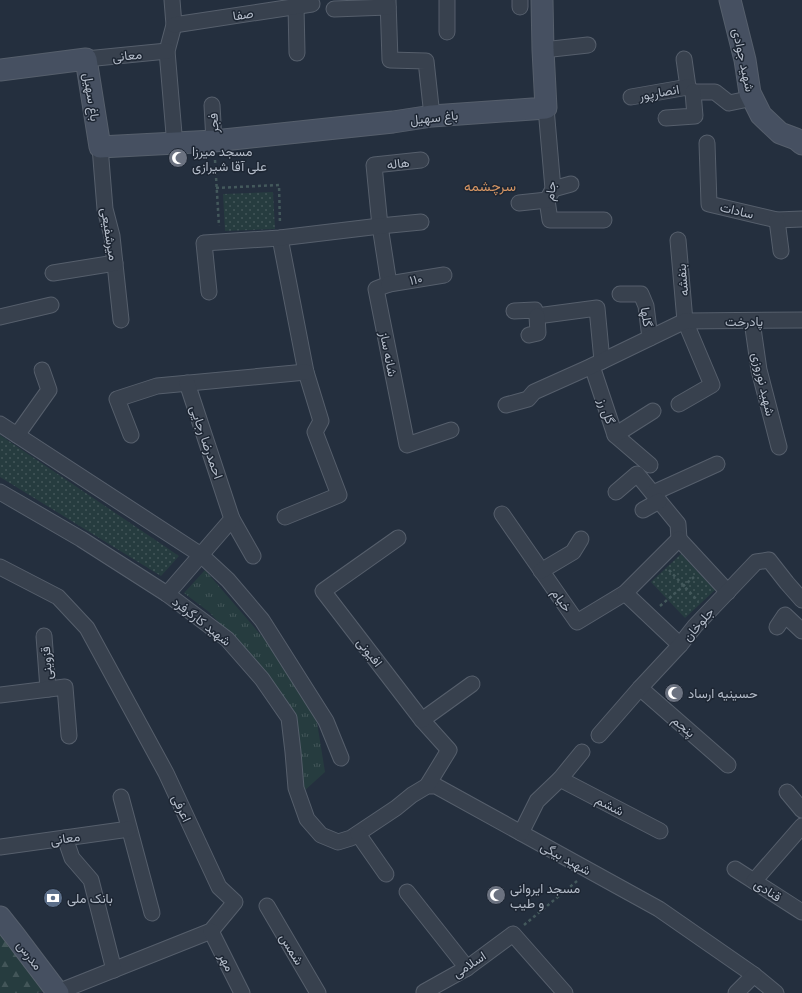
<svg xmlns="http://www.w3.org/2000/svg" width="802" height="993" viewBox="0 0 802 993" font-family="'Public Sans',Vazirmatn,sans-serif">
  <style>
    .grass { fill: url(#grass-tufts) }
    .forest { fill: url(#forest-firs) }
    .park { fill: url(#park-dots) }
    .lines { fill: none; stroke-linecap: round; stroke-linejoin: round }
    .street-casing { stroke: #565f6c; stroke-width: 17 }
    .secondary-casing { stroke: #565f6c; stroke-width: 23 }
    .path { stroke: #44595c; stroke-width: 2.5; stroke-dasharray: 3 3; stroke-linecap: butt }
    .street { stroke: #38414e; stroke-width: 15 }
    .secondary { stroke: #465061; stroke-width: 21 }
    .labels { text-anchor: middle; stroke-width: 3; stroke-linejoin: round; paint-order: stroke }
    .street-label { font-size: 13px; fill: #b4bcc9; stroke: #1d2633 }
    .poi-label { font-size: 13px; fill: #b4bcc9; stroke: #1d2633; text-anchor: start }
    .neighbourhood-label { font-size: 14px; fill: #d59563; stroke: #1d2633 }
  </style>
  <defs>
    <pattern id="grass-tufts" width="24" height="20" patternUnits="userSpaceOnUse"><rect width="24" height="20" fill="#263c3f"/><path d="M3 7l-1-3M5 7V3M7 7l1-3M15 17l-1-3M17 17v-4M19 17l1-3" fill="none" stroke="#435659"/></pattern>
    <pattern id="forest-firs" width="22" height="20" patternUnits="userSpaceOnUse"><rect width="22" height="20" fill="#263c3f"/><path d="M5 1l3.5 6h-7zM16 11l3.5 6h-7z" fill="#435659"/></pattern>
    <pattern id="park-dots" width="8" height="8" patternUnits="userSpaceOnUse"><rect width="8" height="8" fill="#263c3f"/><path d="M2 2h.1M6 6h.1" fill="none" stroke="#435659" stroke-width="1.8" stroke-linecap="round"/></pattern>
  </defs>
  <rect width="100%" height="100%" fill="#242f3e"/>
  <path class="grass" d="M205,570L272,648L316,716L325,772L303,792L293,712L261,668L209,612L184,593Z"/>
  <path class="forest" d="M0,931L46,990L37,993H0Z"/>
  <g class="park">
    <path d="M273,192L275,229L225,231L223,194Z"/>
    <path d="M0,435L179,556L161,576L0,477Z"/>
    <path d="M681,554L715,590L685,618L651,582Z"/>
  </g>
  <g class="lines">
    <g class="street-casing">
      <g id="street">
        <path d="M172,0L174,25L167,51L174,134L173,143"/>
        <path d="M388,0L390,60L426,61L432,116"/>
        <path d="M296,6L297,53"/>
        <path d="M520,7V0"/>
        <path d="M334,9L388,7"/>
        <path d="M174,25L312,4"/>
        <path d="M447,32V0"/>
        <path d="M543,50L588,45"/>
        <path d="M86,59L167,51"/>
        <path d="M684,59L688,87"/>
        <path d="M631,97L688,87L693,92H715L729,103L753,98"/>
        <path d="M212,105L214,141"/>
        <path d="M546,108L553,189L547,200L550,220H604"/>
        <path d="M666,118L695,116L693,92"/>
        <path d="M707,143L709,204L777,220L802,219"/>
        <path d="M100,147L105,209L112,236L121,320"/>
        <path d="M421,160L374,165L380,226L389,284L376,289L407,445L451,430"/>
        <path d="M553,189L571,184"/>
        <path d="M519,203L547,200"/>
        <path d="M777,220L781,251"/>
        <path d="M280,238L306,372L321,421L315,432L339,495L285,517"/>
        <path d="M678,240L685,321L712,385L679,404"/>
        <path d="M53,273L115,263"/>
        <path d="M389,284L444,275"/>
        <path d="M209,292L204,243L280,238L380,226L421,222"/>
        <path d="M620,294H641L646,306L650,338"/>
        <path d="M514,311L535,310L537,316L597,308L602,361"/>
        <path d="M0,317L51,305"/>
        <path d="M752,321L759,370L779,447"/>
        <path d="M529,335L538,333L537,316"/>
        <path d="M592,366L615,435L650,465"/>
        <path d="M506,405L528,399L534,392L592,366L685,321L802,320"/>
        <path d="M0,424L201,555L228,580L262,620L326,721L341,758"/>
        <path d="M17,435L49,390L42,370"/>
        <path d="M131,435L117,399L157,386L306,372"/>
        <path d="M615,435L653,411"/>
        <path d="M0,492L81,539L167,594L227,639L262,679L289,718L293,752L296,788L307,819L321,835L338,842L351,838L396,808L412,795L427,786H436L659,909L754,975L776,993"/>
        <path d="M616,492L637,474L678,524L679,539"/>
        <path d="M653,493L717,464"/>
        <path d="M643,510L659,501"/>
        <path d="M502,514L577,622L625,593L679,539L728,592"/>
        <path d="M232,519L253,556"/>
        <path d="M398,538L323,591L422,720L449,750L427,786"/>
        <path d="M0,567L58,597L87,628L166,773L219,887L235,902L211,931L58,992"/>
        <path d="M541,571L573,552L581,539"/>
        <path d="M625,593L680,645"/>
        <path d="M167,594L232,519L187,383"/>
        <path d="M777,627L785,615L802,631"/>
        <path d="M44,636L48,689"/>
        <path d="M640,688L728,765"/>
        <path d="M0,695L65,687L69,736"/>
        <path d="M422,720L472,684"/>
        <path d="M599,735L640,688L680,645L695,626L756,562L769,560L787,583L802,600"/>
        <path d="M560,779L660,831"/>
        <path d="M787,792L802,810"/>
        <path d="M121,797L152,913"/>
        <path d="M521,833L537,801L560,779L582,752"/>
        <path d="M358,834L386,874"/>
        <path d="M65,838L72,858L91,880L114,970"/>
        <path d="M0,847L65,838L129,829"/>
        <path d="M735,869L802,912"/>
        <path d="M754,881L802,826"/>
        <path d="M407,892L467,968"/>
        <path d="M267,906L318,993"/>
        <path d="M211,931L242,993"/>
        <path d="M424,992L467,968L513,934L565,993"/>
        <path d="M736,993L754,975"/>
      </g>
    </g>
    <g class="secondary-casing">
      <g id="secondary">
        <path d="M730,0L745,60L750,93L761,115L780,133L796,139L802,144"/>
        <path d="M0,70L86,59L100,147L214,141L393,122L432,116L546,108L543,50L542,0"/>
        <path d="M0,917L15,936L58,993"/>
      </g>
    </g>
    <g class="path">
      <path d="M215,160L219,226"/>
      <path d="M216,188L279,185L280,224"/>
      <path d="M669,570L698,601"/>
      <path d="M660,606L694,577"/>
      <path d="M524,925L577,881"/>
    </g>
    <use href="#street" class="street"/>
    <use href="#secondary" class="secondary"/>
  </g>
  <defs>
    <g id="mosque-disc" transform="scale(1)"><circle r="9.5" fill="#6b7280" stroke="#1d2633"/><path d="M3.5-4.9A6 6 0 1 0 3.5 4.9A5 5 0 1 1 3.5-4.9Z" fill="#fff"/></g>
    <g id="bank-disc" transform="scale(1)"><circle r="9.5" fill="#5c6f8a" stroke="#1d2633"/><path d="M-6-4H6V4H-6ZM0-2.3a2.3 2.3 0 1 0 0 4.6a2.3 2.3 0 1 0 0-4.6Z" fill="#fff"/></g>
  </defs>
  <g fill-rule="evenodd">
    <use href="#mosque-disc" x="178" y="158"/>
    <use href="#mosque-disc" x="674" y="693"/>
    <use href="#mosque-disc" x="496" y="895"/>
    <use href="#bank-disc" x="53" y="898"/>
  </g>
  <g class="labels">
    <g class="street-label">
      <text transform="translate(243 14) rotate(-9)" y="5">صفا</text>
      <text transform="translate(127 55) rotate(-6)" y="5">معانی</text>
      <text transform="translate(744 60) rotate(78)" y="5">شهید جوادی</text>
      <text transform="translate(659 92) rotate(-10)" y="5">انصارپور</text>
      <text transform="translate(92 97) rotate(81)" y="5">باغ سهیل</text>
      <text transform="translate(434 117) rotate(-6)" y="5">باغ سهیل</text>
      <text transform="translate(213 123) rotate(-93)" y="5">فجر</text>
      <text transform="translate(398 163) rotate(-7)" y="5">هاله</text>
      <text transform="translate(550 191) rotate(-83)" y="5">جام</text>
      <text transform="translate(737 210) rotate(13)" y="5">سادات</text>
      <text transform="translate(110 234) rotate(81)" y="5">میرشفیعی</text>
      <text transform="translate(416 279) rotate(-9)" y="5">۱۱۰</text>
      <text transform="translate(682 280) rotate(-95)" y="5">بنفشه</text>
      <text transform="translate(647 317) rotate(81)" y="5">گلها</text>
      <text x="744" y="326">پادرخت</text>
      <text transform="translate(389 354) rotate(79)" y="5">شانه ساز</text>
      <text transform="translate(764 384) rotate(77)" y="5">شهید نوروزی</text>
      <text transform="translate(607 411) rotate(71)" y="5">گل رز</text>
      <text transform="translate(207 442) rotate(71)" y="5">احمدرضا رجایی</text>
      <text transform="translate(562 600) rotate(55)" y="5">خیام</text>
      <text transform="translate(202 621) rotate(38)" y="5">شهید کارگرفرد</text>
      <text transform="translate(698 624) rotate(-49)" y="5">جلوخان</text>
      <text transform="translate(370 652) rotate(52)" y="5">افیونی</text>
      <text transform="translate(46 663) rotate(-94)" y="5">قزوینی</text>
      <text transform="translate(684 726) rotate(41)" y="5">پنجم</text>
      <text transform="translate(610 805) rotate(27)" y="5">ششم</text>
      <text transform="translate(182 808) rotate(65)" y="5">اعرفی</text>
      <text transform="translate(65 838) rotate(-8)" y="5">معانی</text>
      <text transform="translate(566 858) rotate(29)" y="5">شهید بیگی</text>
      <text transform="translate(768 890) rotate(33)" y="5">قنادی</text>
      <text transform="translate(292 949) rotate(59)" y="5">شمس</text>
      <text transform="translate(30 955) rotate(53)" y="5">مدرس</text>
      <text transform="translate(227 962) rotate(63)" y="5">مهر</text>
      <text transform="translate(469 964) rotate(-33)" y="5">اسلامی</text>
    </g>
    <g class="poi-label">
      <text x="192" y="156">مسجد میرزا<tspan x="192" dy="15">علی آقا شیرازی</tspan></text>
      <text x="688" y="698">حسینیه ارساد</text>
      <text x="510" y="893">مسجد ایروانی<tspan x="510" dy="15">و طیب</tspan></text>
      <text x="67" y="903">بانک ملی</text>
    </g>
    <g class="neighbourhood-label">
      <text x="490" y="191">سرچشمه</text>
    </g>
  </g>
</svg>
